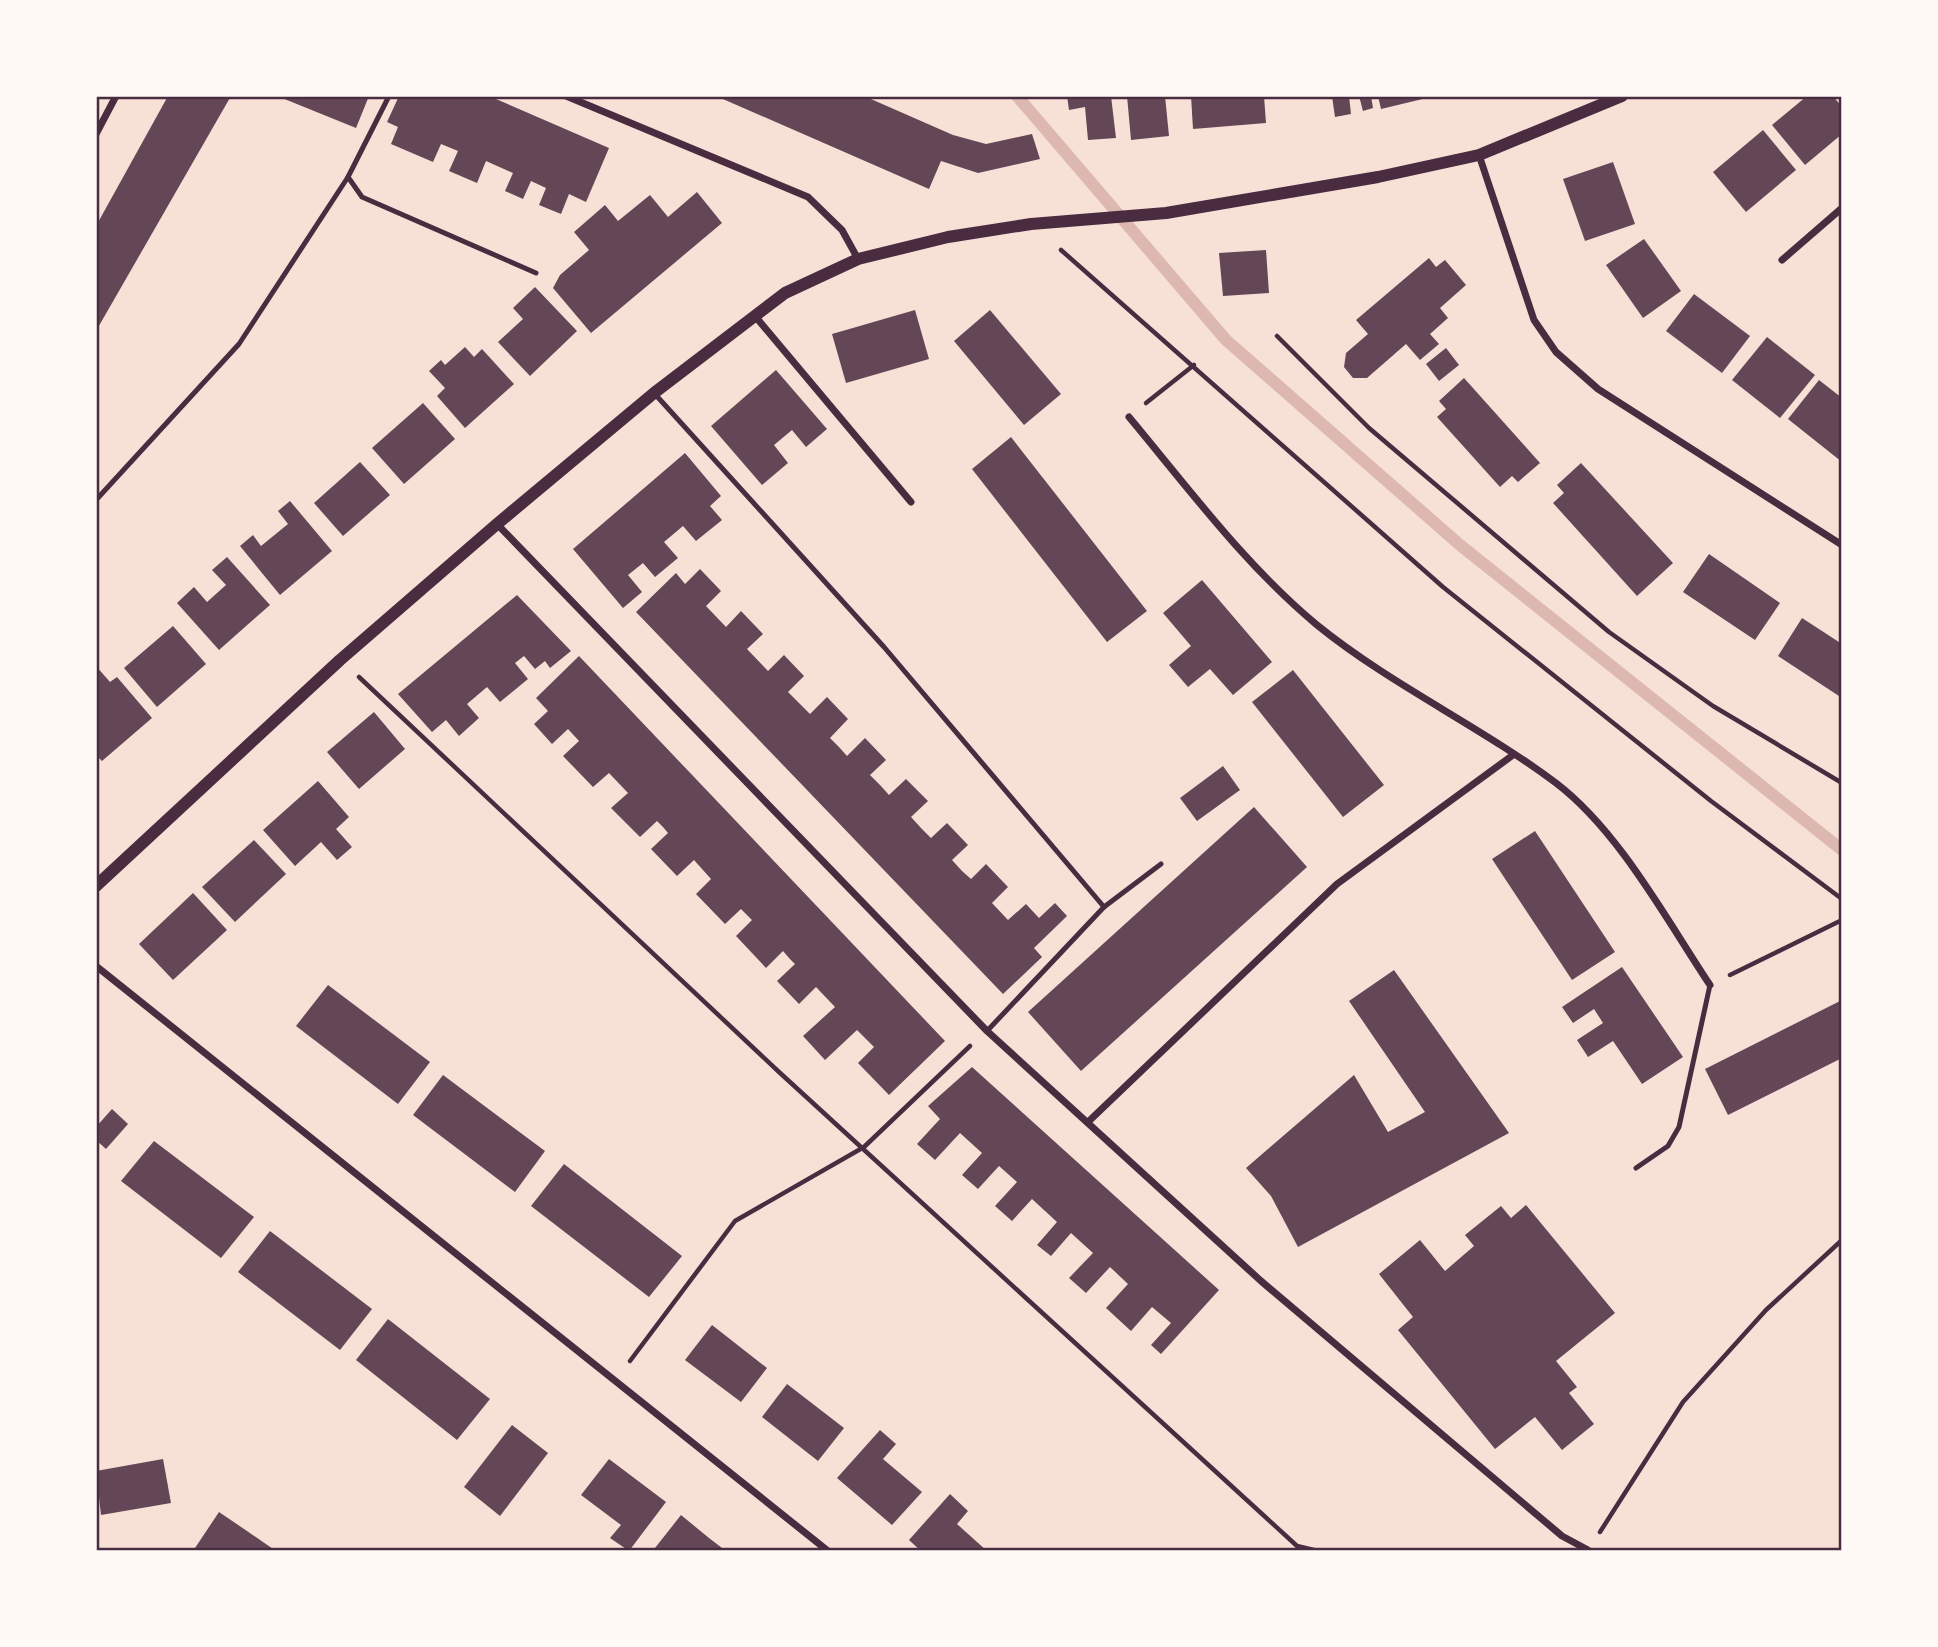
<svg xmlns="http://www.w3.org/2000/svg" width="1938" height="1647" viewBox="0 0 1938 1647" font-family="Inter,sans-serif">
  <style>
    .lines { fill: none; stroke-linecap: round; stroke-linejoin: round }
    .stream { stroke: #dcb8b0; stroke-width: 12 }
    .building { fill: #644757 }
    .path { stroke: #4a2c40; stroke-width: 4.5 }
    .service { stroke: #4a2c40; stroke-width: 5 }
    .minor { stroke: #4a2c40; stroke-width: 7 }
    .tertiary { stroke: #4a2c40; stroke-width: 12 }
    .neatline { fill: none; stroke: #4a2c40; stroke-width: 2.5 }
  </style>
  <rect width="100%" height="100%" fill="#f7e1d7"/>
  <g class="lines">
    <path class="stream" d="M1017,96L1226,340L1460,545L1842,850"/>
  </g>
  <g class="building">
    <path d="M168,96H231L96,331V226Z"/>
    <path d="M277,96H369L356,128Z"/>
    <path d="M399,96H489L609,148L586,202L569,194L561,214L539,205L546,188L531,181L523,199L505,191L513,173L486,161L477,183L449,171L458,151L441,144L433,162L391,144L398,127L387,122Z"/>
    <path d="M716,96H864L953,135L986,144L1032,134L1040,159L978,173L941,161L929,189Z"/>
    <path d="M1067,96H1111L1116,138L1088,140L1085,107L1069,110Z"/>
    <path d="M1127,96H1165L1169,136L1131,140Z"/>
    <path d="M1191,96H1264L1266,123L1193,129Z"/>
    <path d="M1332,96H1349L1351,114L1335,117Z"/>
    <path d="M1359,96H1371L1373,108L1363,111Z"/>
    <path d="M1378,96H1431V97L1381,109Z"/>
    <path d="M1807,96H1833L1842,107V134L1805,165L1772,125Z"/>
    <path d="M1763,130L1796,170L1746,212L1713,172Z"/>
    <path d="M1613,162L1635,224L1585,241L1563,179Z"/>
    <path d="M697,192L722,223L591,333L553,288L560,275L589,250L574,232L605,205L618,221L650,195L668,217Z"/>
    <path d="M1644,239L1681,291L1643,318L1606,265Z"/>
    <path d="M1266,250L1269,293L1223,296L1219,253Z"/>
    <path d="M1429,258L1436,267L1445,260L1466,285L1440,308L1448,318L1430,334L1439,344L1420,360L1406,344L1367,378H1353L1344,367L1346,353L1368,334L1356,320Z"/>
    <path d="M535,287L577,331L530,376L498,342L523,319L513,308Z"/>
    <path d="M1694,294L1750,336L1722,373L1666,331Z"/>
    <path d="M915,310L929,359L846,383L832,334Z"/>
    <path d="M990,310L1061,394L1024,425L954,341Z"/>
    <path d="M1767,337L1815,375L1780,418L1732,380Z"/>
    <path d="M465,347L474,357L482,349L514,384L465,428L437,396L445,388L429,371L441,360L445,365Z"/>
    <path d="M1446,348L1459,365L1439,381L1426,364Z"/>
    <path d="M776,370L827,429L806,447L792,430L774,445L788,463L762,485L711,426Z"/>
    <path d="M1464,378L1540,463L1518,482L1512,476L1500,487L1437,417L1446,409L1439,401Z"/>
    <path d="M1819,380L1842,398V462L1788,419Z"/>
    <path d="M423,403L455,439L404,484L372,448Z"/>
    <path d="M1011,437L1147,611L1107,642L972,469Z"/>
    <path d="M685,453L721,496L710,506L722,520L696,541L683,526L664,542L678,558L655,577L643,563L628,575L642,592L623,608L573,549Z"/>
    <path d="M360,462L390,495L343,536L314,503Z"/>
    <path d="M1581,463L1673,563L1637,596L1553,503L1564,493L1557,485Z"/>
    <path d="M290,501L332,551L280,595L240,546L253,535L261,546L288,524L278,511Z"/>
    <path d="M1709,554L1780,603L1755,640L1683,592Z"/>
    <path d="M227,557L270,605L219,650L177,603L194,587L207,602L226,585L212,570Z"/>
    <path d="M700,569L721,591L706,606L726,627L741,611L763,634L747,649L768,671L784,655L804,676L788,692L810,714L827,697L848,719L830,738L839,747L847,756L865,738L886,760L870,775L881,786L889,795L906,779L928,801L911,817L921,828L931,838L947,823L968,845L952,860L962,871L971,879L986,864L1008,887L992,903L1008,920L1026,904L1039,918L1055,903L1067,916L1034,948L1042,957L1003,994L636,612L676,573L685,584Z"/>
    <path d="M1202,580L1272,662L1233,695L1210,669L1188,687L1169,665L1191,646L1163,613Z"/>
    <path d="M517,595L571,651L550,668L545,661L535,669L524,656L515,663L528,679L500,702L487,687L467,704L479,718L459,736L446,720L432,732L398,694Z"/>
    <path d="M1802,618L1842,644V698L1778,656Z"/>
    <path d="M173,626L206,664L157,707L124,668Z"/>
    <path d="M579,656L945,1041L889,1095L858,1063L874,1047L857,1030L825,1060L803,1036L835,1007L816,987L799,1004L777,981L795,964L789,958L783,951L766,968L736,936L752,920L741,909L725,924L696,894L711,879L694,860L677,876L651,849L668,833L663,827L657,821L640,837L611,808L628,793L609,773L593,787L563,756L579,741L568,729L552,744L534,724L548,711L536,698Z"/>
    <path d="M96,666L110,682L117,677L152,718L102,761L96,755Z"/>
    <path d="M1293,670L1384,785L1343,817L1252,702Z"/>
    <path d="M374,712L405,749L359,789L327,752Z"/>
    <path d="M1223,766L1240,790L1197,821L1180,798Z"/>
    <path d="M318,781L349,817L336,829L352,847L337,860L321,842L295,866L263,830Z"/>
    <path d="M1254,807L1307,867L1081,1071L1028,1012Z"/>
    <path d="M1535,831L1615,952L1572,980L1492,859Z"/>
    <path d="M254,840L286,874L235,922L202,887Z"/>
    <path d="M193,893L227,930L173,980L139,944Z"/>
    <path d="M1622,967L1683,1057L1642,1084L1613,1041L1588,1057L1577,1040L1603,1023L1594,1009L1573,1023L1562,1007Z"/>
    <path d="M1394,970L1509,1133L1298,1247L1271,1196L1246,1168L1354,1075L1388,1132L1425,1112L1349,1001Z"/>
    <path d="M328,985L430,1062L398,1104L296,1026Z"/>
    <path d="M1842,1000V1058L1728,1115L1705,1069Z"/>
    <path d="M972,1067L1219,1290L1161,1354L1151,1345L1171,1323L1152,1307L1131,1331L1106,1308L1128,1284L1110,1267L1086,1293L1069,1278L1093,1253L1071,1233L1051,1256L1037,1245L1057,1222L1032,1199L1012,1221L995,1206L1017,1182L999,1166L978,1189L962,1175L982,1153L960,1133L935,1160L917,1144L940,1119L928,1106Z"/>
    <path d="M443,1075L545,1151L515,1192L413,1115Z"/>
    <path d="M112,1109L128,1124L106,1149L96,1140V1127Z"/>
    <path d="M154,1141L254,1217L221,1258L121,1181Z"/>
    <path d="M564,1164L682,1256L649,1297L531,1206Z"/>
    <path d="M1526,1205L1615,1313L1556,1361L1577,1387L1569,1393L1594,1424L1562,1450L1535,1417L1495,1449L1398,1330L1413,1317L1379,1274L1420,1240L1445,1271L1474,1246L1465,1235L1501,1206L1511,1218Z"/>
    <path d="M270,1231L372,1309L340,1350L238,1272Z"/>
    <path d="M388,1319L490,1399L457,1440L356,1360Z"/>
    <path d="M712,1325L767,1368L741,1402L685,1360Z"/>
    <path d="M787,1384L844,1428L818,1461L762,1417Z"/>
    <path d="M512,1425L548,1453L500,1516L464,1487Z"/>
    <path d="M880,1430L896,1444L883,1459L922,1492L892,1525L837,1478Z"/>
    <path d="M163,1459L171,1503L101,1515L96,1471Z"/>
    <path d="M609,1459L666,1502L629,1551L610,1538L621,1525L581,1495Z"/>
    <path d="M950,1494L968,1511L957,1524L987,1551H921L909,1540Z"/>
    <path d="M219,1512L247,1531L276,1551H193Z"/>
    <path d="M681,1515L709,1538L726,1551H658L655,1548Z"/>
  </g>
  <g class="lines">
    <g class="path">
      <path d="M1061,250L1443,587L1711,801L1842,899"/>
      <path d="M1277,336L1369,428L1609,632L1713,706L1842,783"/>
      <path d="M1146,403L1194,365"/>
      <path d="M359,677L779,1072L1297,1546L1318,1551"/>
      <path d="M1730,975L1842,920"/>
      <path d="M630,1361L735,1221L864,1147L970,1046"/>
      <path d="M1600,1532L1683,1402L1766,1310L1842,1240"/>
    </g>
    <g class="service">
      <path d="M348,177L362,197L536,273"/>
      <path d="M654,393L884,647L1104,907"/>
      <path d="M96,500L239,344L348,177L389,96"/>
      <path d="M987,1031L1104,907L1161,864"/>
      <path d="M1636,1168L1668,1146L1679,1127L1710,985"/>
    </g>
    <g class="minor">
      <path d="M566,96L808,197L842,230L858,259"/>
      <path d="M96,134L116,96"/>
      <path d="M1479,155L1534,320L1556,352L1598,389L1842,545"/>
      <path d="M1782,260L1842,208"/>
      <path d="M755,316L911,502"/>
      <path d="M1129,417C1189,489 1245,565 1317,625C1391,685 1480,726 1556,783C1619,831 1666,919 1710,985"/>
      <path d="M497,524L987,1031L1261,1281L1562,1536L1588,1550"/>
      <path d="M96,966L828,1551"/>
      <path d="M1088,1122L1337,884L1513,755"/>
    </g>
    <path class="tertiary" d="M96,886L340,660L497,524L654,393L785,293L858,259L948,237L1031,224L1166,213L1378,177L1479,155L1622,96"/>
  </g>
  <rect width="1938" height="1647" fill="none" stroke="#fffaf5" stroke-width="196"/>
  <rect x="98" y="98" width="1742" height="1451" class="neatline"/>
</svg>
